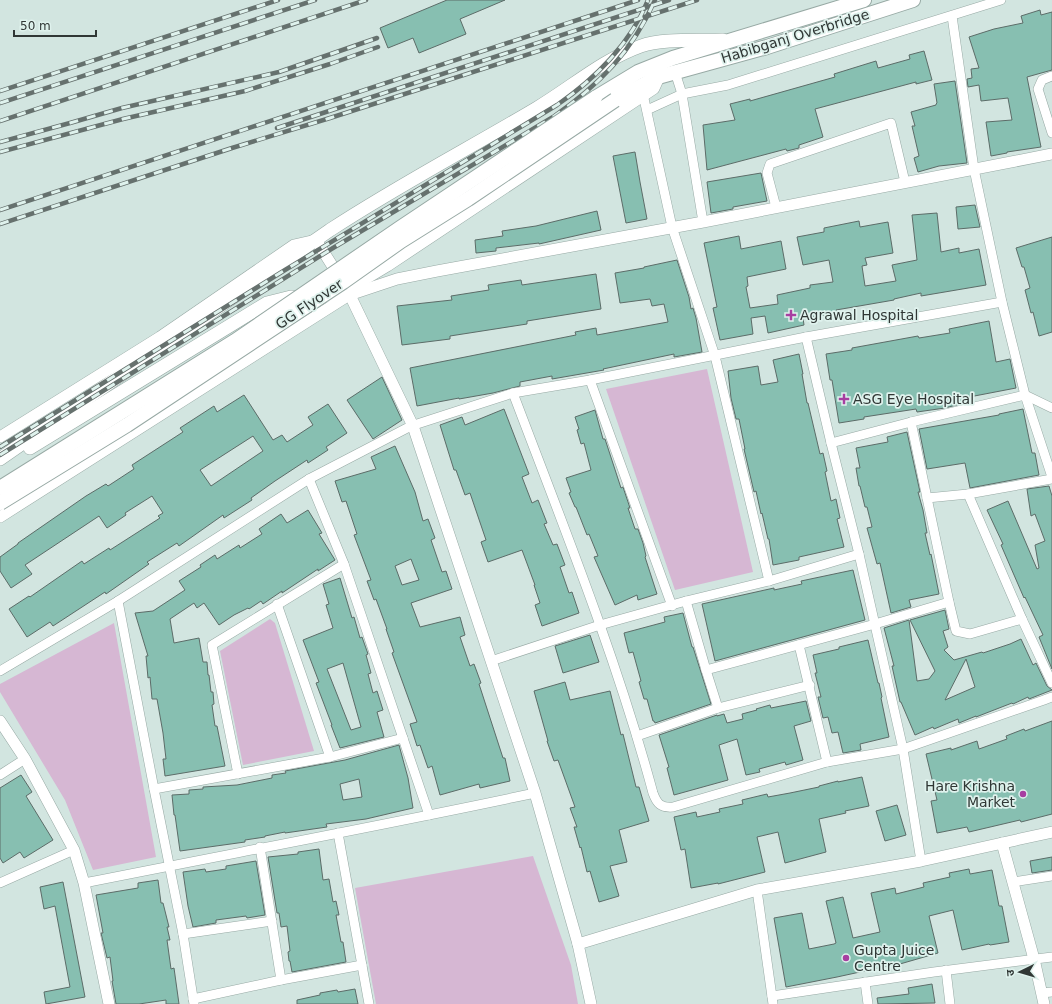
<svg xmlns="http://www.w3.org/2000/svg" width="1052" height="1004" viewBox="0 0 1052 1004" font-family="'DejaVu Sans','Noto Sans Devanagari',sans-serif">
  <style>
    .green { fill: #d6b7d3 }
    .building { fill: #87bfb1; stroke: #5c6c68; fill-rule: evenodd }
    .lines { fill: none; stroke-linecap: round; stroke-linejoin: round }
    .minor-casing { stroke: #97a9a4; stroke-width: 10 }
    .tertiary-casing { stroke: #97a9a4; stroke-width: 12 }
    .secondary-casing { stroke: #97a9a4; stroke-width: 14 }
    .primary-casing { stroke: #97a9a4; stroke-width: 16 }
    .minor { stroke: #fff; stroke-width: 9 }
    .tertiary { stroke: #fff; stroke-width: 11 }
    .secondary { stroke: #fff; stroke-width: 13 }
    .primary { stroke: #fff; stroke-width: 14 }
    .rail-casing { stroke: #66716e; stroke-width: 4.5 }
    .rail { stroke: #dff2ed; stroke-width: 3; stroke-dasharray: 9; stroke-linecap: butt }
    .primary-bridge-casing { stroke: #97a9a4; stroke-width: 16; stroke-linecap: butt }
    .primary-bridge { stroke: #fff; stroke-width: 14 }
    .poi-dot { fill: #a73ea1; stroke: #dff2ed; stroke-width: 1.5 }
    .labels { text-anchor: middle; stroke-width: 3.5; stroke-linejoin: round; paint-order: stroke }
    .street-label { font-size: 14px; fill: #303735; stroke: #dff2ed }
    .poi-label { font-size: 14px; fill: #303735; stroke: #dff2ed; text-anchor: start }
  </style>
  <rect width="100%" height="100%" fill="#d2e5e0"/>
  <g class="green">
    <path d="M707,369L753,572L675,590L606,389Z"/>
    <path d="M270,619L275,623L314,751L243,765L220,651Z"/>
    <path d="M114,623L156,857L93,870L65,800L0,692V684Z"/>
    <path d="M533,856L571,965L578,1004H376L355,888Z"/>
  </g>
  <g class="building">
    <path d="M447,0H505L460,19L466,34L419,53L413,38L388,48L380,28Z"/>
    <path d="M1040,10L1041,15L1052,12V70L1027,77L1041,147L1007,152V153L991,156L986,122L1012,120L1008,98L981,101L979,85L968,87L967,79L972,78L971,69L979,68L969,37L994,29L1023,23L1021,16Z"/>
    <path d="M924,51L932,80L916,84V82L815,109L823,137L799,145V148L787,151L786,149L707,170L703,125L735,120L730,104L750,99V101L835,77L834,74L876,61L878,68L910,59L909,55Z"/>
    <path d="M955,81L967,163L939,166L918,172L914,158L919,156L912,126H915L911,112L936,105V104L937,103L934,84Z"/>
    <path d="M635,152L640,182L647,219L626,223L613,156Z"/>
    <path d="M761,173L767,201L733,207V209L711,213L707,182Z"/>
    <path d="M975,205L980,227L958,229L956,207Z"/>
    <path d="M597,211L601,230L539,244V243L496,248V251L476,253L475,240L503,236L502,231L536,226Z"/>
    <path d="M937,213L941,252L959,248V253L979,249L986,285L921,296V293L894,299V300L836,310L837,313L803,318L804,325L768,333L765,316L751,318L753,334L720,340L713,308L717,307L704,243L739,236L741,249L781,241L786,269L747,277L748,286L746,287L750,308L778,304L777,295L810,288V285L833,282L829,260L803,265L797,237L824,232V228L859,221L860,227L888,222L893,253L865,258L867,265L862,266L865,286L896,281L892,265L917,260L912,215Z"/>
    <path d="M1052,237V332L1039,336L1033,312L1031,313L1025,290L1030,288L1024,267H1022L1016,248Z"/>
    <path d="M677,260L689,297L691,309L693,308L696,318L702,352L674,357V354L603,369L604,370L552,379V376L520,382V386L493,393L459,399V398L417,406L410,368L576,335L575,332L596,328L597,335L668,322L664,304L652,306L650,299L620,303L615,273L644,268V267Z"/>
    <path d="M596,274L601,309L527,321V324L450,336V339L402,345L397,306L452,300L451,296L489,290L488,285L521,280L522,285Z"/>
    <path d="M989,321L996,362L1010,359L1016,388L964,398V403L945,408L917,412L916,409L864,417V419L839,423L832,380H830L826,354L852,350V348L918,336L919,338L950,333L949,329Z"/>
    <path d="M799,354L803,374H802L807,403H808L820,454L823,453L827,471L825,472L831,501L836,499L840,518L837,519L844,547L799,557V560L773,565L769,539H768L762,513L761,514L756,491L754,492L744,449H745L739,419H736L731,398L728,371L758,366L761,385L778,382L773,360Z"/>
    <path d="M382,377L402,420L373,439L347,400Z"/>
    <path d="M244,395L273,440L282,435L287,442L313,425L308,417L328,404L347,433L326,447L328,450L308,463L307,460L275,481L251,498L252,500L224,518L223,515L179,546L177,543L147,562L149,564L106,594L105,592L53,626L50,622L27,637L9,609L29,596L30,597L82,561L84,564L109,548L110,550L160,518L158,516L163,513L152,496L125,513L126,515L107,528L99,516L25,565L32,574L11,588L0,571V557L18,544V543L86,496L106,484L108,486L134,469L132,465L183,432L180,428L214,406L217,412ZM253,436L263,451L211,486L200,470Z"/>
    <path d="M504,409L529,474L522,477L532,503L538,500L547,523L544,524L553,545L557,544L565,565L560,567L569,593L572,592L579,613L542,626L535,605L540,603L534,585H535L522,550L488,562L481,542L486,540L470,493L465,495L456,470H454L440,425L462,417L465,425Z"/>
    <path d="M1023,409L1032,453H1035L1039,475L970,488L965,463L927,469L919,429L999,415V414Z"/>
    <path d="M595,410L603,439H605L621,488L623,487L630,508H628L635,529H638L643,543L646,556L645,557L657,594L638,600L637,595L615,605L594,557L598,556L589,534L587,535L576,507H575L569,493L571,492L566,478L591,470L584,443L581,444L577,430L579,429L575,417Z"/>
    <path d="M907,432L920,492H918L923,510L927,533H925L930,555L931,554L939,594L909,600L911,607L891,613L880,563L877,564L867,528L872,527L867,507H865L860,486H859L856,468H860L856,448L888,442L887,437Z"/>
    <path d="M395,446L415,492L423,521L428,519L435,538L431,540L442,572L446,571L452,589L411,603L420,627L460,617L465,635L460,637L470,666L474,664L481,683L479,684L503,758H505L510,781L480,788L479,784L440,795L432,766L428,768L420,745L417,746L410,724L417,722L392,653L394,652L386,629H387L376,599L374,600L367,581L371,580L354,535L357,534L346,501L342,502L335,481L376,469L371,457ZM411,559L419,580L402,585L395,566Z"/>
    <path d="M1049,486L1052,496V669L1039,637L1043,635L1025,597L1024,598L1001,545L1003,544L987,510L1008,501L1037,569L1039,568L1035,545L1045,541L1035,514L1031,516L1027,489Z"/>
    <path d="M308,510L322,533L319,534L335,560L318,571V569L282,593V591L263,604L261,601L249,609L248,608L234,615L219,625L204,603L197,608L194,603L170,619L174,643L199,638L203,662H207L208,675H209L211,692H213L214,704L212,705L215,726H217L225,766L165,776L163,759H166L163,733L157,699H152L150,677L148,678L146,656H148L135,613L153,611L185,590L179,581L201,567L200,565L215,555L217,559L239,545L240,548L262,534L259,529L281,514L287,523Z"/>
    <path d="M853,570L865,620L715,661L702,604L774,588V590L802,584L801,581Z"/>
    <path d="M340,578L352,618L354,617L360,638L362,637L368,654L366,655L371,673L368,674L373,693L377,691L383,710L377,712L384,737L340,748L331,725H332L316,683L319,682L303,640L333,628L326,605L329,604L323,584ZM343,663L361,727L351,730L327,669Z"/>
    <path d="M945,610L949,629L943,631L948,647L944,650L954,660L982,652L983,653L1010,644L1021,639L1033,665L1036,663L1047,686L1052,690L1029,699L1028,697L1013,704L1012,703L976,717V716L959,723L958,719L934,729L933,727L915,735L901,702H900L892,666H894L884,628L909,620L917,681L929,679L935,671L910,620ZM966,659L975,687L945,700Z"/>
    <path d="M683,613L692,647H693L711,704L655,723L654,721H653L647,699H644L639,682L641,681L633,652L629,653L624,633L665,622L664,617Z"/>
    <path d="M590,635L599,662L563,673L555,646Z"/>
    <path d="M868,640L878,683H879L882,697L881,698L889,737L860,744L861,750L843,753L838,732L832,733L828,717L823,718L818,697H821L815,673H817L813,655L839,649V647Z"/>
    <path d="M565,682L570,700L610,691L621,735L623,734L636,787H639L649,821L619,830L627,862L610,866L619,896L599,902L590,871L587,872L581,847L580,848L574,827H577L570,808L575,807L558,760L554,761L547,741H548L534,691Z"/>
    <path d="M806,701L811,721L794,726L803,760L786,765L785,762L759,769L760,772L746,775L737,739L719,745L728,780L674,795L667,768L669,767L659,735L717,715V716L724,714L727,723L743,719L742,714L757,710L756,709L770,705L771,708Z"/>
    <path d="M1052,721V814L1021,822L1020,820L969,832L967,827L937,833L931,801L937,800L926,754L951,748V750L977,741L979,749L1007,739L1006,736L1024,729L1025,731Z"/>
    <path d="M399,745L408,778L413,808L366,819L326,824L327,827L285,833V832L265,836V837L245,840V842L180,851L175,815H174L172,795L189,794V790L203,789V787L237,785L272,778V775L286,773L285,771L345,760ZM359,779L362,797L343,800L340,784Z"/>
    <path d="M21,775L32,792L26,796L53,840L24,858L20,852L3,863L0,858V788Z"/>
    <path d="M862,777L869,806L845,811L846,813L819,819L826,852L785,863L778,832L757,837L765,872L718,884V883L691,888L685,849L681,850L674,817L696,812L697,817L720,812L719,809L743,804L742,800L767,794L768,797L790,793L819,787V786L838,781V782Z"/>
    <path d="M897,805L906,835L885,841L876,811Z"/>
    <path d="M319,849L323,880L329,879L333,902L336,901L339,915H336L341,942H343L346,962L292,972L290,961H289L288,952L290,951L287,926L281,927L279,913H277L268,857L298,854V852Z"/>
    <path d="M1052,857V870L1032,873L1030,861Z"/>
    <path d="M256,861L265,915L247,918L246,916L216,920V923L193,927L188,906L183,872L205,869L206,872L226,869V866Z"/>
    <path d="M969,869L970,874L992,870L999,906H1002L1009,942L990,945L989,944L962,950L953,910L929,916L938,953L893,966L892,965L837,977L786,987L774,918L802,913L809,949L834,944L836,943L826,901L843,897L853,938L880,932L871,893L895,888L896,894L924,887L923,883L950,877L949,873Z"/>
    <path d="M158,880L161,903H163L169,927H167L170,940H167L171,969L174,968L179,1004H166V1000L139,1004H116L112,981H113L110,957L107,958L101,933H103L96,895L138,888V883Z"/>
    <path d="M63,882L85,997L46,1004L44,992L70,987L55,906L44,909L40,887Z"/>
    <path d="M932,984L935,1003L878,1004L877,998L909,994L908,988Z"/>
    <path d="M355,989L358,1004H297V1000L320,995V993L337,990L338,992Z"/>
  </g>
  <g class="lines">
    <g class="minor-casing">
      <g id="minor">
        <path d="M952,16L974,169L1002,302L1025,395L1052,477"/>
        <path d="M675,72L682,94L703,222"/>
        <path d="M1052,76L1042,80L1038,89L1052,133"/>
        <path d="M643,94L672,227L715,356L769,581"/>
        <path d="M647,110L682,94L728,85L1001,0"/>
        <path d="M776,207L767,173L770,164L891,123L905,182"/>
        <path d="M806,337L831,443L859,554L903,749L921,861"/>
        <path d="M590,380L672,606"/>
        <path d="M513,393C563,525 616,656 653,793C657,804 661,808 673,807L827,762L903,749L1044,700L1052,697"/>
        <path d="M911,422L949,602L956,631L970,634L1022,619"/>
        <path d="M831,443L911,422L1025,395L1052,408"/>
        <path d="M309,479L344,564L429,815"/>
        <path d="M968,494L1022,619L1052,683"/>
        <path d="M927,498L968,494L1052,479"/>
        <path d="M118,601L154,789L183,934L194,1004"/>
        <path d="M686,601L706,670L718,708"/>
        <path d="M277,604L330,757"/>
        <path d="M799,645L827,762"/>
        <path d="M491,661L600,625L686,601L769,581L859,554"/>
        <path d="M706,670L875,624L949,602"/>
        <path d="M0,671L118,601L309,479L411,426L513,393L590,380L806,337L1002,302"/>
        <path d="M637,736L718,708L810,685"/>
        <path d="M238,774L212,645L344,564"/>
        <path d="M0,775L25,759"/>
        <path d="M154,789L330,757L403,738"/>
        <path d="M338,833L369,1004"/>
        <path d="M260,847L281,980"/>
        <path d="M1013,882L1052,876"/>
        <path d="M0,883L74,850"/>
        <path d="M84,883C234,853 385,825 535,793"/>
        <path d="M757,890L773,1004"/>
        <path d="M183,934L272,921"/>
        <path d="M946,970L950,1004"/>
        <path d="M865,982L868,1004"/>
        <path d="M1042,993L1052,992"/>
        <path d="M772,996L934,972L1052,957"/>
        <path d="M193,999L281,980L362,965"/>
      </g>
    </g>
    <g class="tertiary-casing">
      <g id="tertiary">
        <path d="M0,437L160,337L294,245L316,240L347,289L413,426L535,793L578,944L591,1004"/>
        <path d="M0,517L349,295L397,279L437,271L703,222L1052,154"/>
        <path d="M0,721L25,759L74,850L84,883L109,1004"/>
        <path d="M1002,843L1034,959L1044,1004"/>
        <path d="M578,944L757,890L921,861L1052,832"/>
      </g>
    </g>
    <g class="secondary-casing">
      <g id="secondary">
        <path d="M325,296L347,289L387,265L653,88L658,77"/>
        <path d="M30,448L267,303L291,297L303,298"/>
        <path d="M0,459L330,230C397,186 468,149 537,108C572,87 602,60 641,46C662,38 699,41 723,40"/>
      </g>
    </g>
    <g class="primary-casing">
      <g id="primary">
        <path d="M595,98L638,72L673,58L864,0"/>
        <path d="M615,100L658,77L767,47L913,0"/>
      </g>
    </g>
    <use href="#minor" class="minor"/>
    <use href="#tertiary" class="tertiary"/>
    <use href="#secondary" class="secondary"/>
    <use href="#primary" class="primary"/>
    <g class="rail-casing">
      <g id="rail">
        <path d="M0,91L278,0"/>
        <path d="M0,103L315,0"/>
        <path d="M0,121L366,0"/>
        <path d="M277,128L669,0"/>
        <path d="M0,142L70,123L122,108L279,72L377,38"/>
        <path d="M0,152L123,119L245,91L330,64L378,47"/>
        <path d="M0,210L638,0"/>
        <path d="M0,224L232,148L330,118L697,0"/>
        <path d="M0,447L285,270L557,105C595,79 631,43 648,0"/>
        <path d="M0,455L333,248L553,117C599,85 632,52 655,0"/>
      </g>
    </g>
    <use href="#rail" class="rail"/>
    <g class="primary-bridge-casing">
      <g id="primary-bridge">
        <path d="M0,488L235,341L400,228L595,98"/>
        <path d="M0,503L127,425L343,282L401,241L468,199L615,100"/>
      </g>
    </g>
    <use href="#primary-bridge" class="primary-bridge"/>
  </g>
  <g class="poi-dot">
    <path d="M789 309h4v4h4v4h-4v4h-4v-4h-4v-4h4z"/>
    <path d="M842 393h4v4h4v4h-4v4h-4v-4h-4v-4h4z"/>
    <circle cx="1023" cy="794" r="4"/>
    <circle cx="846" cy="958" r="4"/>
  </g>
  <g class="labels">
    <g class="street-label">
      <text transform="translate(795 36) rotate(-17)" y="5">Habibganj Overbridge</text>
      <text transform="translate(309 304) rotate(-34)" y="5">GG Flyover</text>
    </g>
    <g class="poi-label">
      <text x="800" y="320">Agrawal Hospital</text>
      <text x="853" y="404">ASG Eye Hospital</text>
      <text x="1015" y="791" text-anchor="end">Hare Krishna<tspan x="1015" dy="16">Market</tspan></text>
      <text x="854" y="955">Gupta Juice<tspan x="854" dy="16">Centre</tspan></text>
    </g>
  </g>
  <g transform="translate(1020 972) rotate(265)" stroke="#dff2ed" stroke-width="3" paint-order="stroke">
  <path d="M0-3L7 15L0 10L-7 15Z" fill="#303735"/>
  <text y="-6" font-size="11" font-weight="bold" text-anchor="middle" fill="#303735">उ</text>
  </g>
  <path d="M14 30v6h82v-6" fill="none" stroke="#303735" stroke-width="2"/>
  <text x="20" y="30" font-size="12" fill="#303735" stroke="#dff2ed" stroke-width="3" paint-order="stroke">50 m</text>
</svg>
